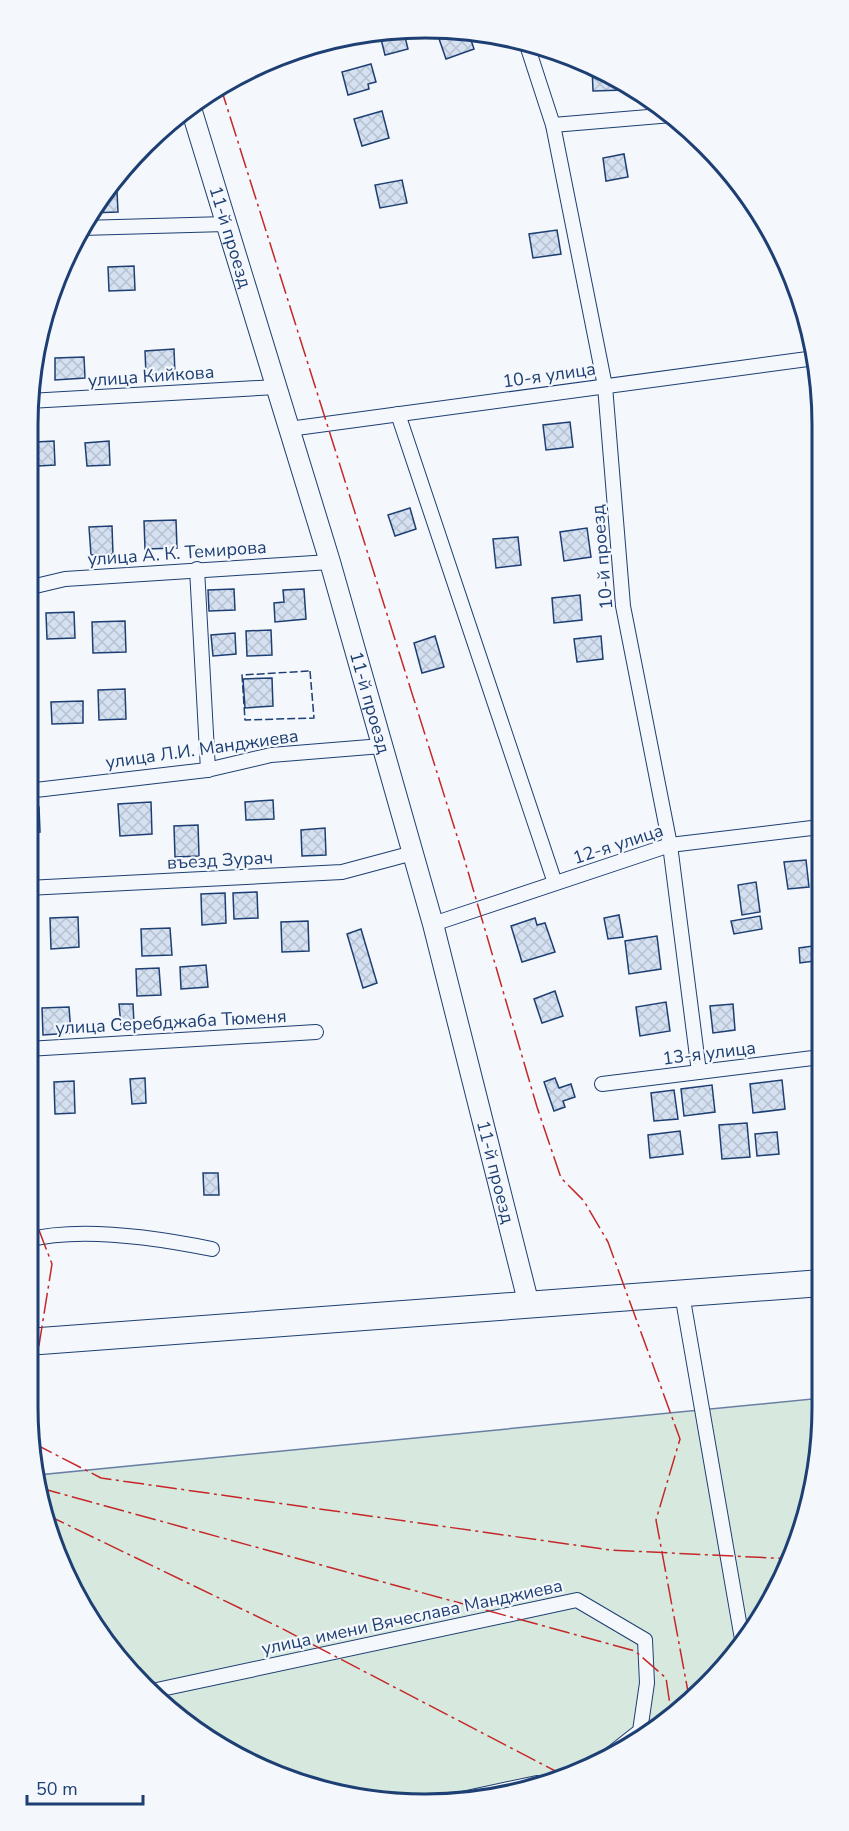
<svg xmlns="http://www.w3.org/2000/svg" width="849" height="1831" viewBox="0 0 849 1831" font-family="'Nunito Sans',sans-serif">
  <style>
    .grass { fill: #d7e8df; stroke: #687fa3; stroke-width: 1.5 }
    .building { fill: url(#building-cross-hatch); stroke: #1d3f73; stroke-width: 1.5 }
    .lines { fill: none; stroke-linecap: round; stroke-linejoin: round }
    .street-casing { stroke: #1d3f73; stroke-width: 16 }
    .secondary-casing { stroke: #1d3f73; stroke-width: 22 }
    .highway-casing { stroke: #1d3f73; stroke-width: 28 }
    .street { stroke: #f4f7fb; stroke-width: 14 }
    .secondary { stroke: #f4f7fb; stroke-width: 20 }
    .highway { stroke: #f4f7fb; stroke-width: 26 }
    .fence { stroke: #1d3f73; stroke-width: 1.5; stroke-dasharray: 8 3; stroke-linecap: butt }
    .power { stroke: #c62828; stroke-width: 1.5; stroke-dasharray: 21 4.5 3 4.5; stroke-linecap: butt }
    .labels { text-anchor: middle; stroke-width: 4.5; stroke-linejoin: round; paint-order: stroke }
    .street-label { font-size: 18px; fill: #1d3f73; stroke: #f4f7fb }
    .rim { fill: none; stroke: #1d3f73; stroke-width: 3 }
  </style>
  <defs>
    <pattern id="building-cross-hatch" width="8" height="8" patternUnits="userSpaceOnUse" patternTransform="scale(1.5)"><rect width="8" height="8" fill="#d5e0f0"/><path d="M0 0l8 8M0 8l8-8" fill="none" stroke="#b6c1d1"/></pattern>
  </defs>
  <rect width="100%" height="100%" fill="#f4f7fb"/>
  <path class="grass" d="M822,1398L814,1484L792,1558L723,1669L623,1751L502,1796L424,1804L347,1796L226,1751L125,1668L80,1605L48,1535L38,1475Z"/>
  <g class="building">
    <path d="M403,29L408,49L385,55L379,31Z"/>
    <path d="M440,29L468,31L474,49L446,59L436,30Z"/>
    <path d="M371,64L376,82L368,84L369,89L348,95L342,72Z"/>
    <path d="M592,66L624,85V90L593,91Z"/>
    <path d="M382,111L389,138L362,146L354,119Z"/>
    <path d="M624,154L628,177L606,181L603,158Z"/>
    <path d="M402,180L407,203L380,208L375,185Z"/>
    <path d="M117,191L118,212L89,213L104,192Z"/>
    <path d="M557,230L561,254L533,258L529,234Z"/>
    <path d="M134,266L135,290L109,291L108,267Z"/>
    <path d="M174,349L175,374L146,375L145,351Z"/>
    <path d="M84,357L85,378L55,380V358Z"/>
    <path d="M570,422L573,447L546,450L543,425Z"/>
    <path d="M54,441L55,465L38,466L36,442Z"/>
    <path d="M109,441L110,465L87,466L85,443Z"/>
    <path d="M410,508L416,529L395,536L388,515Z"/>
    <path d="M176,520L177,548L145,549L144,521Z"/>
    <path d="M112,526L113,554L91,555L89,527Z"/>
    <path d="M587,528L591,557L564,561L560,532Z"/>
    <path d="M518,537L521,565L496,568L493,539Z"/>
    <path d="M34,540L36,560L27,561V541Z"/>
    <path d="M234,589L235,610L209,611L208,590Z"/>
    <path d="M304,589L306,619L275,622L274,603L284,602L283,590Z"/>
    <path d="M580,595L582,620L554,623L552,598Z"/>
    <path d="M74,612L75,638L47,639L46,613Z"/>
    <path d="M125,621L126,652L93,653L92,622Z"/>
    <path d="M271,630L272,655L247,656L246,631Z"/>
    <path d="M235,633L236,654L213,656L211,635Z"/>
    <path d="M435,636L444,667L422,673L414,643Z"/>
    <path d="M601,636L603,659L577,662L574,639Z"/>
    <path d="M272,678L273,706L245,708L243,679Z"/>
    <path d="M125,689L126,719L99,720L98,690Z"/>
    <path d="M83,701V723L52,724L51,702Z"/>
    <path d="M27,703H31L32,727H27Z"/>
    <path d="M273,800L274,819L246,820L245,802Z"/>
    <path d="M151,802L152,834L120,836L118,804Z"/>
    <path d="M39,807L40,832L27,833V808Z"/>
    <path d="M198,825L199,856L175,857L174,826Z"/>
    <path d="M325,828L326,855L302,856L301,830Z"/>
    <path d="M806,860L809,887L788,889L784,862Z"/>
    <path d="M756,882L760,912L742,915L738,885Z"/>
    <path d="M257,892L258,918L234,919L233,893Z"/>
    <path d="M225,893L226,923L202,925L201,894Z"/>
    <path d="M619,915L623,937L608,939L604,918Z"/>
    <path d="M760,916L762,929L734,934L731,921Z"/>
    <path d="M78,917L79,947L51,949L50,918Z"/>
    <path d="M535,918L537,925L545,923L555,952L522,962L511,926Z"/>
    <path d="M308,921L309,951L282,952L281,922Z"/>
    <path d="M170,928L172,955L142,956L141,929Z"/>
    <path d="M361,929L377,983L363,988L347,934Z"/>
    <path d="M27,933H30L31,962L27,963Z"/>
    <path d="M657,936L661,969L629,974L625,941Z"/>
    <path d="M820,945L821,960L800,963L799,948Z"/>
    <path d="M206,965L208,987L181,989L180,967Z"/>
    <path d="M159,968L161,995L137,996L136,969Z"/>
    <path d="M555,991L563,1016L542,1023L534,999Z"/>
    <path d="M666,1002L670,1031L640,1036L636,1007Z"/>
    <path d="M119,1004H133L134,1024L121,1025Z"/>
    <path d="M733,1004L735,1030L713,1033L710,1006Z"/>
    <path d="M69,1007L71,1033L43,1035L42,1008Z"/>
    <path d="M145,1078L146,1103L132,1104L130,1079Z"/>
    <path d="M555,1078L559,1088L571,1084L575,1097L563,1101L565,1107L554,1111L544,1082Z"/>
    <path d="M782,1080L785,1109L753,1113L750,1084Z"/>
    <path d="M74,1081L75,1113L55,1114L54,1082Z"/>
    <path d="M712,1085L715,1112L684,1116L681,1089Z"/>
    <path d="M674,1090L678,1119L654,1121L651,1093Z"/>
    <path d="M747,1123L750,1157L722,1159L719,1125Z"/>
    <path d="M680,1131L683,1154L650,1158L648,1135Z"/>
    <path d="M777,1132L779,1154L757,1156L755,1134Z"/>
    <path d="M203,1173H218L219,1195H204Z"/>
  </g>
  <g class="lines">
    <g class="street-casing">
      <g id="street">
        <path d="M526,42L553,125L605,386L623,606L670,845L699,1072"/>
        <path d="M553,125L672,115"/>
        <path d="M81,228L226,224"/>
        <path d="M29,401L276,387"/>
        <path d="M398,414L555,883"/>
        <path d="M289,429L815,358"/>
        <path d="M197,569L208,770"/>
        <path d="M27,588L65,579L330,562"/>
        <path d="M27,791L207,770L271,755L382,746"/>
        <path d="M27,888L342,872L413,853"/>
        <path d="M433,924L670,845L820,827"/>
        <path d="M27,1049L316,1032"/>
        <path d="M602,1084L821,1057"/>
        <path d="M27,1240C81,1226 158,1238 212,1249"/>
        <path d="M682,1294L742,1639"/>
        <path d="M152,1691L577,1600L645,1640L647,1683L640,1731L607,1757"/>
        <path d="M448,1802L537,1783"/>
      </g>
    </g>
    <g class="secondary-casing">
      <g id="secondary">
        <path id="s1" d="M190,105L330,562L433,924L529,1305"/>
      </g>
    </g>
    <g class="highway-casing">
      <path id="highway" d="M27,1342L822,1283"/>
    </g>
    <use href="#street" class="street"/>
    <use href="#secondary" class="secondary"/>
    <use href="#highway" class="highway"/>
    <path class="fence" d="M310,671L314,718L245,720L242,675Z"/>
    <g class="power">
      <path d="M220,85L464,858L537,1107L561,1178L584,1201L608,1242L680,1439L656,1520L689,1697"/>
      <path d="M27,1199L52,1264L28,1414"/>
      <path d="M33,1443L101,1478L610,1550L792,1559"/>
      <path d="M40,1488L635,1651L666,1678L671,1712"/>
      <path d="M45,1514L277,1626L561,1774"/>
    </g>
  </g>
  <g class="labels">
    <g class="street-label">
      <text dy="6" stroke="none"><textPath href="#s1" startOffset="138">11-й проезд</textPath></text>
      <text transform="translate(549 375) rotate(-8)" y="6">10-я улица</text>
      <text transform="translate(151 376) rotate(-4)" y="6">улица Кийкова</text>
      <text transform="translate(177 553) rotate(-4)" y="6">улица А. К. Темирова</text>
      <text transform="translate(602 557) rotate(-95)" y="6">10-й проезд</text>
      <text dy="6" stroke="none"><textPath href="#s1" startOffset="624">11-й проезд</textPath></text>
      <text transform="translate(202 749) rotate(-8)" y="6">улица Л.И. Манджиева</text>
      <text transform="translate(618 844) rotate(-18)" y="6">12-я улица</text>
      <text transform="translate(220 860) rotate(-3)" y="6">въезд Зурач</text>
      <text transform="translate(171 1022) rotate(-3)" y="6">улица Серебджаба Тюменя</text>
      <text transform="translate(709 1053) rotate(-7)" y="6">13-я улица</text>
      <text dy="6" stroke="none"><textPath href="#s1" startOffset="1110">11-й проезд</textPath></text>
      <text transform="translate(412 1617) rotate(-12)" y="6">улица имени Вячеслава Манджиева</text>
    </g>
  </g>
  <path d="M0 0H849V1831H0ZM425 38H425A387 387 0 0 1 812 425V1407A387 387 0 0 1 425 1794H425A387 387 0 0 1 38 1407V425A387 387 0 0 1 425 38Z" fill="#f4f7fb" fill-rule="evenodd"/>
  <path class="rim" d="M425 38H425A387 387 0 0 1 812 425V1407A387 387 0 0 1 425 1794H425A387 387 0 0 1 38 1407V425A387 387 0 0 1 425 38Z"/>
  <path d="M27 1795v9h116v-9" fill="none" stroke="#1d3f73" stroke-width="3"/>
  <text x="36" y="1795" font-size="18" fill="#1d3f73" stroke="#f4f7fb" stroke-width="4.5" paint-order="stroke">50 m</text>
</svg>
